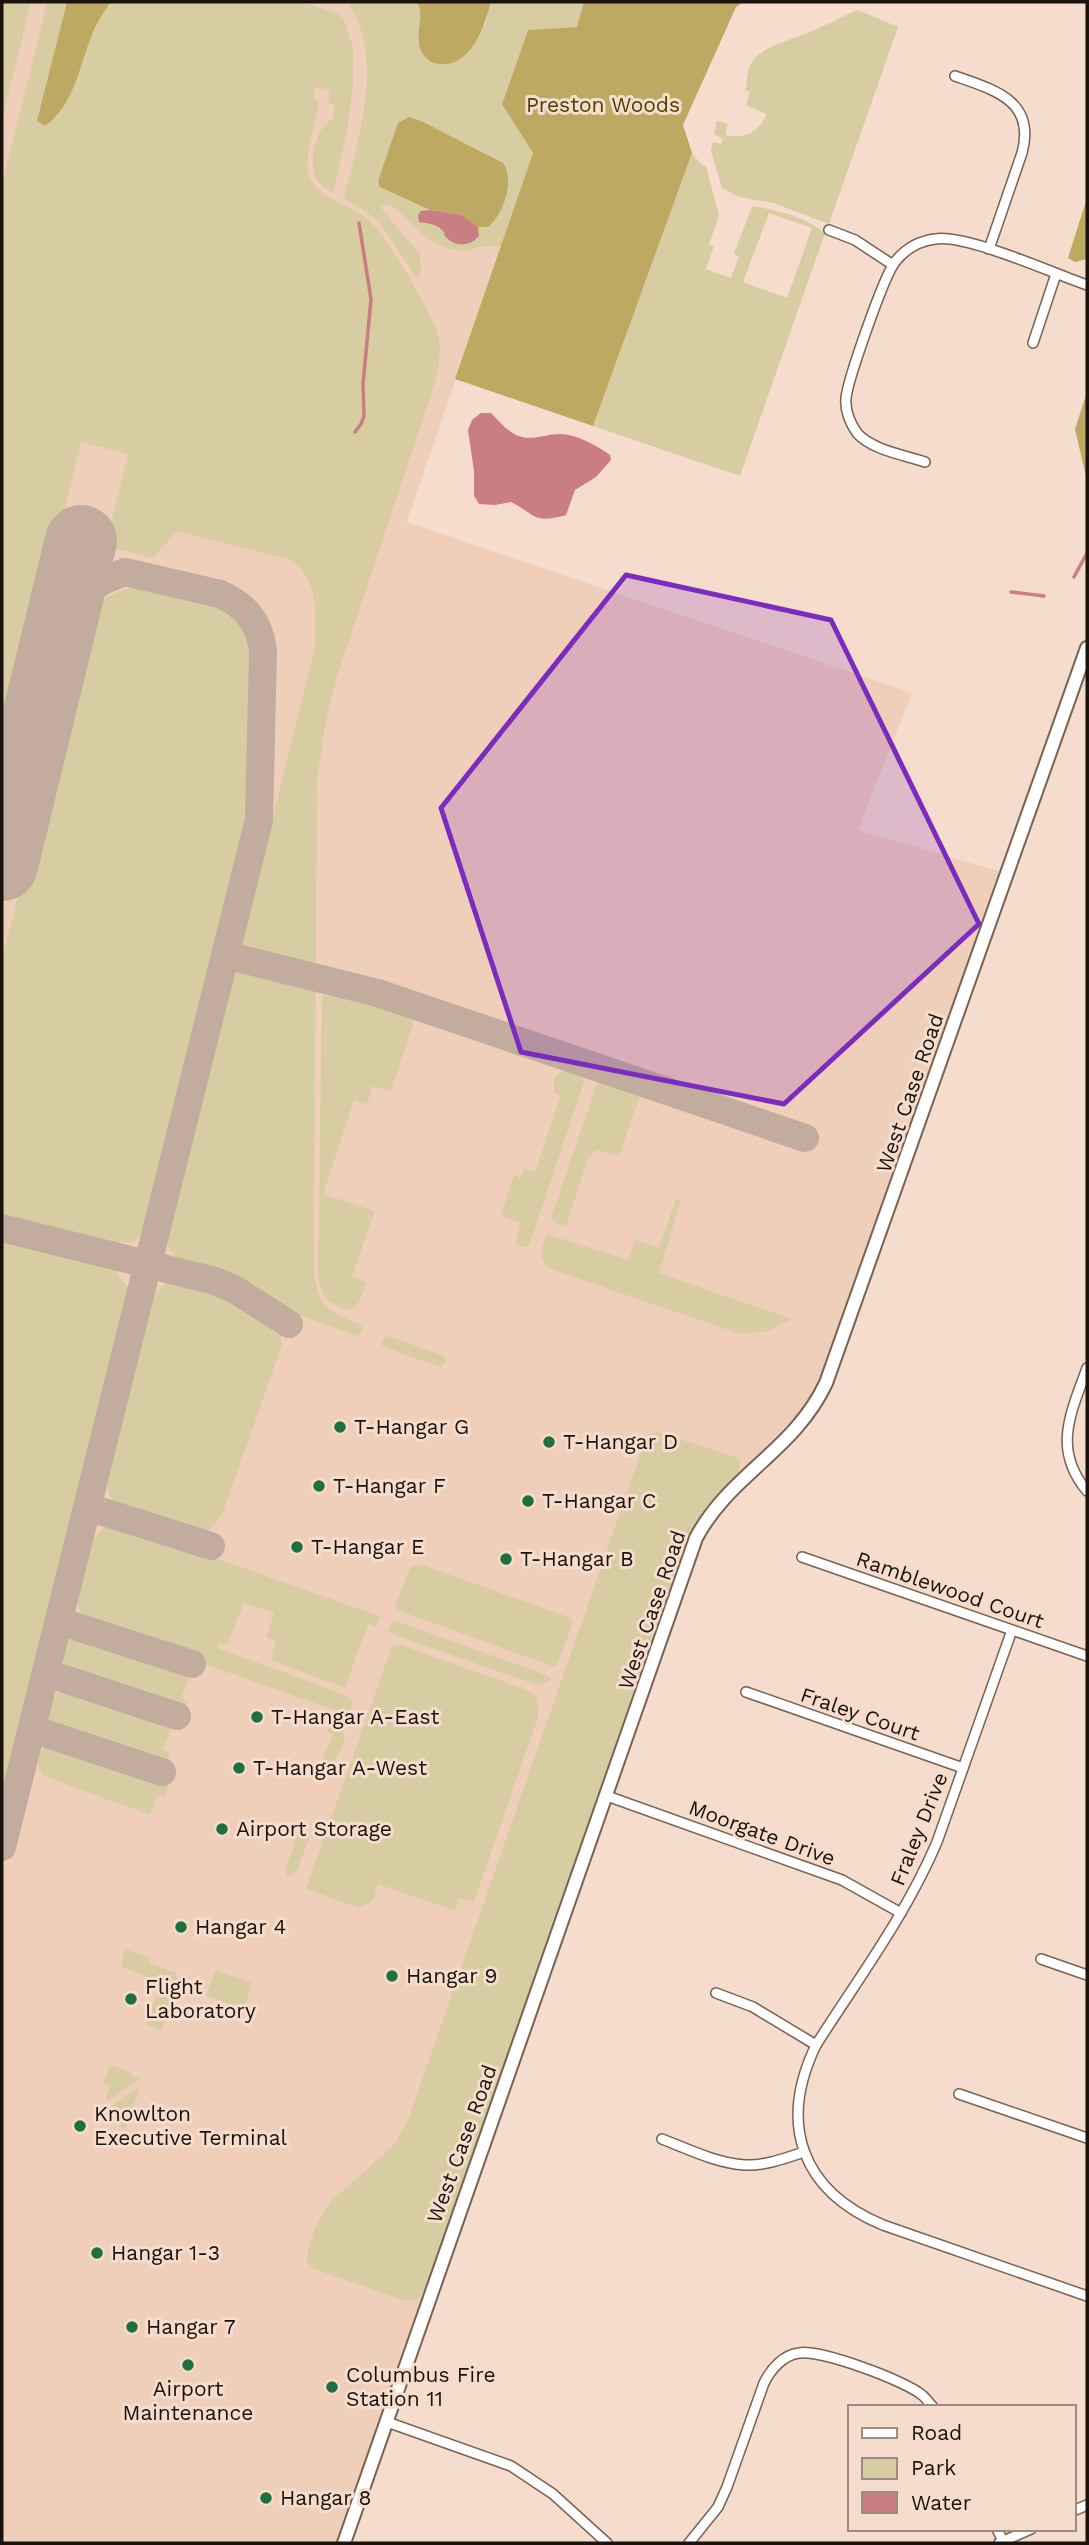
<svg xmlns="http://www.w3.org/2000/svg" width="1089" height="2545" viewBox="0 0 1089 2545" font-family="'Work Sans',sans-serif">
  <style>
    .built { fill: #f0cfba }
    .green { fill: #d7cca2; fill-rule: evenodd }
    .forest { fill: #bda961 }
    .water { fill: #ca7e83 }
    .lines { fill: none; stroke-linecap: round; stroke-linejoin: round }
    .stream { stroke: #ca7e83; stroke-width: 3.5 }
    .taxiway { stroke: #c2ac9e; stroke-width: 28 }
    .runway { stroke: #c2ac9e; stroke-width: 72 }
    .minor-casing { stroke: #786253; stroke-width: 12 }
    .secondary-casing { stroke: #786253; stroke-width: 16 }
    .minor { stroke: #fff; stroke-width: 9 }
    .secondary { stroke: #fff; stroke-width: 12 }
    .marked { fill: #7b2cbf; fill-opacity: 0.2; stroke: #7b2cbf; stroke-width: 5; stroke-linejoin: round }
    .poi-dot { fill: #1e7041; stroke: #f6dccc; stroke-width: 2.5 }
    .labels { text-anchor: middle; stroke-width: 6; stroke-linejoin: round; paint-order: stroke }
    .park-label { font-size: 21px; fill: #4e4003; stroke: #f6dccc }
    .street-label { font-size: 21px; fill: #1a120c; stroke: #f6dccc }
    .poi-label { font-size: 21px; fill: #1a120c; stroke: #f6dccc; text-anchor: start }
  </style>
  <rect width="100%" height="100%" fill="#f6dccc"/>
  <path class="built" d="M31,2H365L533,153L407,522L912,693L858,830L1002,872L824,1375L812,1399L797,1420L739,1472L706,1508L683,1549L336,2543H2V121Z"/>
  <g class="green">
    <path d="M2,2H31L2,121Z"/>
    <path d="M47,2H67L38,120L57,117C79,80 86,37 111,2H300L337,13L344,20L353,47V84L347,132L333,193C326,189 320,185 316,178C308,163 316,126 332,120L335,105L328,102L330,90L315,87L313,97L319,101C316,123 303,155 309,175C318,201 351,203 369,220C386,236 436,317 439,340C441,355 438,369 435,383L337,676L327,715L317,779L314,1274C319,1309 331,1312 361,1325L363,1330L358,1336L293,1313L224,1274L180,1262L170,1250L167,1239L315,649C315,615 321,582 291,560L177,531L153,558L105,546L128,454L81,442L2,760V184Z"/>
    <path d="M347,2H417C423,13 419,30 418,43L485,25L491,2H584L578,27L528,30L502,103L533,153L501,246L479,247L465,251L453,250L430,241L394,207L388,204L382,206L381,208L420,254L421,269L418,280L378,220L344,198C358,141 386,53 347,2ZM380,187L496,221L430,210Z"/>
    <path d="M858,10L898,27L829,224L774,203L739,197L722,188L711,151L713,142L721,144L723,139L714,134L717,121L728,124L725,135C744,140 759,132 767,114L746,105L750,92L745,90C748,82 746,73 751,64C759,48 787,41 802,35C821,28 839,18 858,10Z"/>
    <path d="M692,153L701,164L706,166L719,216L709,244L714,246L706,269L731,278L739,256L734,254L752,206C777,210 805,217 825,233L740,476L593,426ZM769,213L812,228L787,298L743,282Z"/>
    <path d="M133,586L224,608L243,627L249,645L247,816L143,1233L134,1242H115L2,1215V959L88,616L107,597Z"/>
    <path d="M325,995L357,1001L406,1016L412,1020L413,1024L391,1092L373,1086L367,1104L354,1100L323,1194L372,1210L374,1213L352,1277L367,1282C360,1300 356,1320 334,1304C331,1302 327,1300 325,1297C321,1292 320,1281 318,1275L322,998Z"/>
    <path d="M569,1070L585,1079L529,1246L521,1247L515,1243L521,1223L501,1216L514,1175L521,1178L524,1169L535,1172L561,1095L555,1093L553,1080L562,1071Z"/>
    <path d="M601,1082L640,1095L619,1156L597,1150L588,1158L567,1223L563,1226L556,1223L551,1218L597,1084Z"/>
    <path d="M676,1199L681,1200L659,1273L791,1319L769,1331L740,1334L548,1268C538,1257 540,1246 547,1234L628,1260L635,1240L659,1248Z"/>
    <path d="M2,1240L114,1269L129,1289L2,1801Z"/>
    <path d="M171,1281H180L226,1294L275,1325L280,1333L282,1345L222,1515L210,1529L201,1533C184,1531 124,1513 113,1501C108,1494 108,1488 107,1480L152,1297L163,1285Z"/>
    <path d="M388,1336L444,1356L446,1362L440,1367L382,1346L381,1340Z"/>
    <path d="M657,1432L735,1457L740,1460L739,1472L706,1508L683,1549L430,2277C424,2292 422,2304 403,2300L314,2269L307,2262L308,2249L316,2226L330,2202L395,2144L409,2117L646,1438L649,1434Z"/>
    <path d="M120,1525L380,1616L376,1627L368,1624L345,1688L271,1660L276,1642L266,1637L274,1613L244,1603L227,1645L220,1643L218,1648L345,1695L353,1702L349,1715L87,1623L79,1609L77,1602L93,1538L104,1527Z"/>
    <path d="M420,1564L571,1618L573,1623L557,1665L555,1667L397,1610L395,1606L410,1568Z"/>
    <path d="M393,1620L549,1676L551,1679L540,1685L534,1684L398,1636L388,1632Z"/>
    <path d="M79,1633L89,1634L191,1670L181,1698L188,1701L184,1710L178,1712L70,1674L62,1661L68,1641Z"/>
    <path d="M398,1644L532,1692L538,1699V1717L474,1902L459,1898L455,1911L378,1884L373,1900L360,1908L306,1889L392,1646Z"/>
    <path d="M67,1686L175,1721L163,1749L170,1752L165,1766L54,1728L49,1719C50,1705 53,1690 67,1686Z"/>
    <path d="M332,1720L342,1725C348,1736 341,1758 330,1763L322,1759L333,1735L327,1732Z"/>
    <path d="M49,1744H58L166,1780L169,1786L164,1798L157,1795L150,1815L44,1776C33,1765 37,1752 49,1744Z"/>
    <path d="M299,1830L309,1834V1839L297,1871L288,1877L285,1871Z"/>
    <path d="M125,1949L150,1958L149,1963L176,1973L179,1986H177L161,2031L146,2024L161,1982L121,1967Z"/>
    <path d="M215,1970L252,1983L244,2009L206,1996Z"/>
    <path d="M110,2065L132,2073V2076L138,2078L140,2075L141,2078L109,2100L106,2099L110,2086L103,2083Z"/>
    <path d="M140,2086L126,2128L122,2129L111,2110L112,2105Z"/>
  </g>
  <g class="forest">
    <path d="M67,2H111C104,12 97,22 92,35C79,66 74,106 45,126L37,121Z"/>
    <path d="M417,2H491C485,25 471,67 441,64C434,64 426,60 423,54C412,38 426,17 417,2Z"/>
    <path d="M584,2H743L736,7L683,125L692,153L593,426L455,379L533,153L502,104L528,30L577,27Z"/>
    <path d="M409,117L421,121L503,163C515,180 504,214 488,227H478L460,215L430,210L380,187L378,181L398,123Z"/>
    <path d="M1087,198V259L1075,262L1068,258Z"/>
    <path d="M1087,392V481L1075,429Z"/>
  </g>
  <g class="water">
    <path d="M430,210L461,215L478,227L479,236C471,245 458,248 448,239C440,232 449,236 441,229C436,224 426,223 419,222L418,215L421,211Z"/>
    <path d="M481,413H491C500,422 509,434 522,437C534,440 547,434 560,434C576,434 598,446 610,455L611,460L596,477L575,490L566,515C532,524 537,515 511,502L495,505L479,504L474,496V471L468,430L472,420Z"/>
  </g>
  <g class="lines">
    <g class="stream">
      <path d="M355,432L361,424L364,416L363,384L371,299L359,223"/>
      <path d="M1074,577L1087,553"/>
      <path d="M1011,592L1044,596"/>
    </g>
    <g class="taxiway">
      <path d="M225,955L378,993L805,1138"/>
      <path d="M2,1228L215,1281L234,1289L289,1324"/>
      <path d="M88,1507L211,1546"/>
      <path d="M59,1621L192,1664"/>
      <path d="M46,1673L177,1716"/>
      <path d="M32,1729L162,1772"/>
      <path d="M2,1847L259,820L263,651C260,624 246,605 220,594L125,572L102,581L65,610"/>
    </g>
    <path class="runway" d="M2,865L81,541"/>
    <g class="minor-casing">
      <g id="minor">
        <path d="M955,76C995,90 1036,101 1022,153L989,249"/>
        <path d="M829,230L855,240L893,265"/>
        <path d="M1033,343L1056,274"/>
        <path d="M925,462C904,455 872,450 857,433C850,423 845,410 846,398C848,379 884,276 895,262C905,249 919,241 935,239C967,234 1052,273 1087,285"/>
        <path d="M1087,1368C1071,1413 1052,1449 1087,1491"/>
        <path d="M802,1557L1087,1656"/>
        <path d="M1012,1630L937,1842C906,1915 858,1979 816,2045C778,2124 801,2191 883,2225L1087,2296"/>
        <path d="M746,1692L963,1768"/>
        <path d="M607,1796L842,1880L901,1913"/>
        <path d="M1041,1959L1087,1975"/>
        <path d="M716,1993L753,2007L816,2045"/>
        <path d="M959,2094L1087,2138"/>
        <path d="M662,2139C688,2149 716,2163 745,2165C765,2166 786,2158 804,2152"/>
        <path d="M387,2422L511,2466L553,2494L607,2543"/>
        <path d="M1073,2511L1087,2505"/>
        <path d="M997,2529L1003,2541"/>
        <path d="M689,2543L718,2507L727,2487L764,2383C771,2369 783,2355 799,2353C820,2349 906,2381 922,2395C926,2398 929,2403 933,2407"/>
        <path d="M999,2543L1031,2529"/>
      </g>
    </g>
    <g class="secondary-casing">
      <path id="secondary" d="M344,2543L696,1538C730,1474 794,1451 826,1383L1087,648"/>
    </g>
    <use href="#minor" class="minor"/>
    <use href="#secondary" class="secondary"/>
  </g>
  <path class="marked" d="M626,575L831,620L979,924L784,1104L521,1052L441,808Z"/>
  <g class="poi-dot">
    <circle cx="340" cy="1427" r="7"/>
    <circle cx="549" cy="1442" r="7"/>
    <circle cx="319" cy="1486" r="7"/>
    <circle cx="528" cy="1501" r="7"/>
    <circle cx="297" cy="1547" r="7"/>
    <circle cx="506" cy="1559" r="7"/>
    <circle cx="257" cy="1717" r="7"/>
    <circle cx="239" cy="1768" r="7"/>
    <circle cx="222" cy="1829" r="7"/>
    <circle cx="181" cy="1927" r="7"/>
    <circle cx="392" cy="1976" r="7"/>
    <circle cx="131" cy="1999" r="7"/>
    <circle cx="80" cy="2126" r="7"/>
    <circle cx="97" cy="2253" r="7"/>
    <circle cx="132" cy="2327" r="7"/>
    <circle cx="188" cy="2365" r="7"/>
    <circle cx="332" cy="2387" r="7"/>
    <circle cx="266" cy="2498" r="7"/>
  </g>
  <g class="labels">
    <g class="park-label">
      <text x="603" y="112">Preston Woods</text>
    </g>
    <g class="street-label">
      <text transform="translate(910 1093) rotate(-71)" y="7">West Case Road</text>
      <text transform="translate(950 1590) rotate(19)" y="7">Ramblewood Court</text>
      <text transform="translate(652 1610) rotate(-71)" y="7">West Case Road</text>
      <text transform="translate(860 1714) rotate(19)" y="7">Fraley Court</text>
      <text transform="translate(919 1829) rotate(-68)" y="7">Fraley Drive</text>
      <text transform="translate(762 1833) rotate(20)" y="7">Moorgate Drive</text>
      <text transform="translate(462 2144) rotate(-70)" y="7">West Case Road</text>
    </g>
    <g class="poi-label">
      <text x="354" y="1434">T-Hangar G</text>
      <text x="563" y="1449">T-Hangar D</text>
      <text x="333" y="1493">T-Hangar F</text>
      <text x="542" y="1508">T-Hangar C</text>
      <text x="311" y="1554">T-Hangar E</text>
      <text x="520" y="1566">T-Hangar B</text>
      <text x="271" y="1724">T-Hangar A-East</text>
      <text x="253" y="1775">T-Hangar A-West</text>
      <text x="236" y="1836">Airport Storage</text>
      <text x="195" y="1934">Hangar 4</text>
      <text x="406" y="1983">Hangar 9</text>
      <text x="145" y="1994">Flight<tspan x="145" dy="24">Laboratory</tspan></text>
      <text x="94" y="2121">Knowlton<tspan x="94" dy="24">Executive Terminal</tspan></text>
      <text x="111" y="2260">Hangar 1-3</text>
      <text x="146" y="2334">Hangar 7</text>
      <text x="346" y="2382">Columbus Fire<tspan x="346" dy="24">Station 11</tspan></text>
      <text x="188" y="2396" text-anchor="middle">Airport<tspan x="188" dy="24">Maintenance</tspan></text>
      <text x="280" y="2505">Hangar 8</text>
    </g>
  </g>
  <rect width="1089" height="2545" fill="none" stroke="#1a120c" stroke-width="7"/>
  <rect x="848" y="2405" width="228" height="126" fill="#f6dccc" stroke="#9e8b7f" stroke-width="2"/>
  <rect x="862" y="2428" width="35" height="10" fill="#ffffff" stroke="#9e8b7f" stroke-width="2"/>
  <text x="911" y="2440" font-size="21" fill="#1a120c">Road</text>
  <rect x="862" y="2458" width="35" height="21" fill="#d7cca2" stroke="#9e8b7f" stroke-width="2"/>
  <text x="911" y="2475" font-size="21" fill="#1a120c">Park</text>
  <rect x="862" y="2492" width="35" height="21" fill="#ca7e83" stroke="#9e8b7f" stroke-width="2"/>
  <text x="911" y="2510" font-size="21" fill="#1a120c">Water</text>
</svg>
